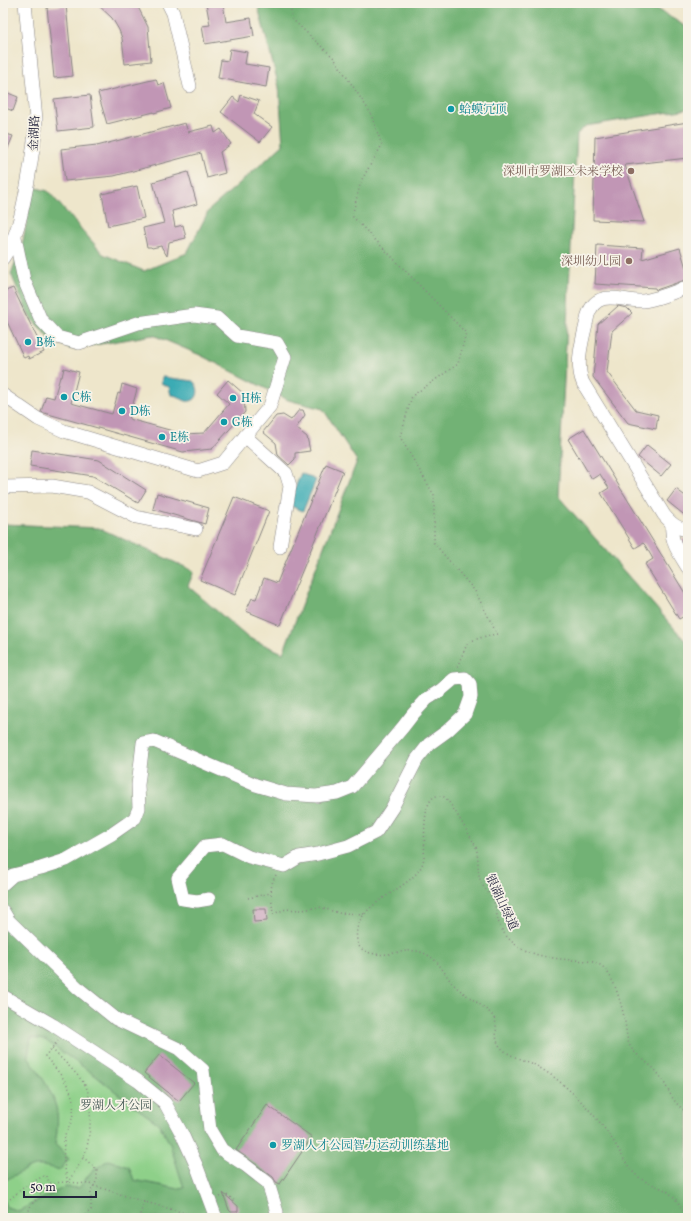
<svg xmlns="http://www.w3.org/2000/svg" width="691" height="1221" viewBox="0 0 691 1221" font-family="Vollkorn,'Noto Serif SC',serif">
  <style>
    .green { fill: #8ed089; stroke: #587962 }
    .forest { fill: #72b275; stroke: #4a6a58 }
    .water { fill: #3aabb4; stroke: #2e6678 }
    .building { fill: #c196b5 }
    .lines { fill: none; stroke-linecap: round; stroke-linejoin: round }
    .minor-casing { stroke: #888483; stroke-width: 14 }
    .path { stroke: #888483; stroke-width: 1.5; stroke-dasharray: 1 3; stroke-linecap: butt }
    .minor { stroke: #fff; stroke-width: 13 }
    .culture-dot { fill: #0f9aa8; stroke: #f7f3e8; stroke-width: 1.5 }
    .education-dot { fill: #8d6e63; stroke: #f7f3e8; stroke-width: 1.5 }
    .labels { text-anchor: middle; stroke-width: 3.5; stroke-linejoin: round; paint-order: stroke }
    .culture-label { font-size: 12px; fill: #0d838f; stroke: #f7f3e8; text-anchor: start }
    .street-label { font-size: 12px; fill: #22223b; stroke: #f7f3e8 }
    .education-label { font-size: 12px; fill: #785e54; stroke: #f7f3e8; text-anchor: end }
    .park-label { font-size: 12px; fill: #425652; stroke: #f7f3e8 }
  </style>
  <rect width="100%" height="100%" fill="#f7f3e8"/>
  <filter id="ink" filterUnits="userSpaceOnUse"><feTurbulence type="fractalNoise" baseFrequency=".025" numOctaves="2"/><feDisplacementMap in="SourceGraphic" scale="8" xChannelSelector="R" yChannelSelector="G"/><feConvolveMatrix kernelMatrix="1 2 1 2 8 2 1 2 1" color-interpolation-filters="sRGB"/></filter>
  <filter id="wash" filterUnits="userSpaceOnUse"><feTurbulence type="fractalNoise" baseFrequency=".012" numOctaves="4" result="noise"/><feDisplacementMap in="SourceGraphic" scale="16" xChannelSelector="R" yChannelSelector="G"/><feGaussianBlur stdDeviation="0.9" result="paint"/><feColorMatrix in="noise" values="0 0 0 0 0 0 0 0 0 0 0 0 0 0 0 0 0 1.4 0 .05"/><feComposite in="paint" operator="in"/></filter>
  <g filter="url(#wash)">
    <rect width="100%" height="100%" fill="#eee6cb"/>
    <path class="green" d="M3,871L441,1218H3Z"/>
    <path class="forest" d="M257,3H648L688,28V109L586,126L577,134L558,496L688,644V1218H3V1197L7,1207L18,1211L65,1187L79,1188L90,1173L108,1160L129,1167L134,1180L179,1189L184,1188L170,1144L159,1124L131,1104L96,1076L45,1040L31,1038L28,1056C38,1072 51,1088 56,1107C59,1118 57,1133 55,1144L69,1159L60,1170C52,1168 43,1165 35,1166C27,1167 12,1178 3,1181V524L99,528L194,571L188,586L247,637L283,653L357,461L323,409L288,400L200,355L153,335L71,349L50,339L29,316L11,274L23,241L33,187L48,191L103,254L144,271L187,253L209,210L283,145L279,87Z"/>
    <g class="water">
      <path d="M162,377L193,381C201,388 199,403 186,401C180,399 178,395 171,395L169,387L161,383Z"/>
      <path d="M301,473L316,480L303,511L288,505Z"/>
    </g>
    <g id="blocks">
      <g class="building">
        <path d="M96,3H136L148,27L151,61L125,64L122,38L119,30L112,18Z"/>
        <path d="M206,3H223L226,22L251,18L254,36L205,44L202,26L210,25Z"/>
        <path d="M66,5L73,76L54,78L47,7Z"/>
        <path d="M230,49L247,52L245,64L269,68L266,87L218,78L221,60L228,61Z"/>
        <path d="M156,79L158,85L164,83L171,108L154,113V112L107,124L98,93Z"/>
        <path d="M3,91L18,97L13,111L3,107Z"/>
        <path d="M90,95L94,127L58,131L54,99Z"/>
        <path d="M241,95L259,101L254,114L272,127L260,142L221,112L233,97L239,102Z"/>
        <path d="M688,122V158L625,165L644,222L593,220L595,137Z"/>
        <path d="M185,123L188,132L213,126L215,133L221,129L231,144L220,152L225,173L207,178L201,153L114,176L65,181L61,149L97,145V146Z"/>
        <path d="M3,133L13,136L3,160Z"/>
        <path d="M188,172L197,204L172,211L175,227L183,225L186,238L169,242L167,256L161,246L152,248L151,247H147L143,228L164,223L153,182Z"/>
        <path d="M137,186L144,218L108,226L102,194Z"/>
        <path d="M597,245L643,248L642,259L680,248L688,275V279L656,290L655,288L595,284Z"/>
        <path d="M13,288L44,352L29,359L28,356L24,358L3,313V292Z"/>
        <path d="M618,306L627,308L632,313L612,331L607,372L636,410L658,415L656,429L628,423L593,377L598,324Z"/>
        <path d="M64,368L79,372L71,403L112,414L118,393L120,394L122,384L137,389L129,419L184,434L204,433L229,404L217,393L228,380L244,394L245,412L212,449L183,452L41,412L46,396L54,398L60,377H62Z"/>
        <path d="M299,410H303L305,415L296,428L307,437L310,451L295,453V459L289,465L278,455L276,443L263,432L276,416L283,415L291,420Z"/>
        <path d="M584,429L688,598V614L679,619L645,564L653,559L645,545L643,543L635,548L601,493L609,488L600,474L592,479L568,439Z"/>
        <path d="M647,445L671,464L661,476L638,457Z"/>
        <path d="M32,450L99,460L146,490L138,503L93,476L30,466Z"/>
        <path d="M326,464L343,471L280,625L246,611L252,598L256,599L264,578L277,583Z"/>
        <path d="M676,489L688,498V518L667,501Z"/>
        <path d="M157,493L209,508L205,524L153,509Z"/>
        <path d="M234,497L269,511L235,595L200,580Z"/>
        <path d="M686,538H688V553L682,540Z"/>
        <path d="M253,909H266L267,921L254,922Z"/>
        <path d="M159,1055L194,1083L179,1101L144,1073Z"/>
        <path d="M267,1105L312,1137L280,1184L276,1182L273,1177L236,1150Z"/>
        <path d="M223,1193L238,1206V1211L236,1212H231L229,1210Z"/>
      </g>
    </g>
  </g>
  <g filter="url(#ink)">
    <use href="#blocks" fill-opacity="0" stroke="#888483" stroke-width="1"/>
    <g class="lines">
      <g class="minor-casing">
        <g id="minor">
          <path d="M168,3L173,13L190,86"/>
          <path d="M3,258C18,236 22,211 27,186C31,163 35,142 36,119L25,3"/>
          <path d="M688,287C674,292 658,299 643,301C622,302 597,287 588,315C584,336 574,362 583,383L664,515C671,523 677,529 688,530"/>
          <path d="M3,395L38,419L64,431L198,471L223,463L270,406L285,357L277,343L237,336L217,318L194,315L138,323L79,343L57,337L41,320L24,280L15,237"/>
          <path d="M245,436L286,473L290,486L280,547"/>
          <path d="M3,487L52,486L88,492L136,517L196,529"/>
          <path d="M672,525C670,542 679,553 688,568"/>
          <path d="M3,884L13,875L41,868L66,860L112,834L135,818L139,808L138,785L143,743L154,741L256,785L286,794L316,796L337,793L352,787L403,727L413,714L427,699L441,690L454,679L465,678L470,684L471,697L465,714L447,731L429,744L417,759L392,808L376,832L348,846L318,854L299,857L284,866L249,857L223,844L205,846L178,878L183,899L197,901L209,899"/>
          <path d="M3,911L9,921L79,989L116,1019L179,1049L203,1070L210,1130L222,1150L245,1165L268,1183L277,1212L275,1218"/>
          <path d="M3,996L53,1025L117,1067L138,1081L165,1103L182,1134L197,1167L216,1218"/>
        </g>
      </g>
      <g class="path">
        <path d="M290,3L292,19L334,58L370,112L382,145L361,181L352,216L466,333L458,364L412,396L400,437L434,495V543L475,591L497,634L486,636L468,642L457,667"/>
        <path d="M685,221L684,210L688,205"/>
        <path d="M276,875C268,887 272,900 273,914L286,909L302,910L319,907L339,913L365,914"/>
        <path d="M248,898L271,893"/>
        <path d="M52,1049C61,1059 82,1077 87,1089C92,1104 91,1134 86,1150C83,1161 74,1172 68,1182C64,1169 62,1149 65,1136C65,1132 68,1129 70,1125C74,1114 75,1102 70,1091C65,1078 54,1067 45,1056L58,1041"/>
        <path d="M220,1197L225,1194L234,1200"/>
        <path d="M10,1199L23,1188L45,1175L50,1183L68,1182L89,1184L135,1199L202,1218"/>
        <path d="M26,1218L31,1205L50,1183"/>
        <path d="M67,1218L70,1214L77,1218"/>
        <path d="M82,1218L91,1210V1191L97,1180V1170L83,1157"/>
        <path d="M139,1218L144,1202"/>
        <path d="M686,1218C681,1206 675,1195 663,1189C653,1184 643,1182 635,1174C626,1165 621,1153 614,1142C598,1118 578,1096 555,1078C550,1074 543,1070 537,1066C526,1060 507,1057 499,1045C493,1036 500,1024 492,1015C481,1003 465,996 453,984C445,975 440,962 429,956C410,943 391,959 371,953C363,951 358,948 357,940C351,905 403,893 419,870C422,866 424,861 424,855C426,844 419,787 444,797C449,799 473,841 476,847C479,858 477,869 480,879C482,887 488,891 492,898C497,907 496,919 501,928C515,954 546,958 572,960C583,961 595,960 603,967C614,977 621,1003 624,1017C626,1025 626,1036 629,1044C634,1055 648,1062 656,1071C669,1086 669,1101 688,1113"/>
      </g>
      <use href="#minor" class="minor"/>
    </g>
  </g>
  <g class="culture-dot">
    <circle cx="451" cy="109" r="4"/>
    <circle cx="28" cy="342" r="4"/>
    <circle cx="64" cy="397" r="4"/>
    <circle cx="233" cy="398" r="4"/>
    <circle cx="122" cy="411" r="4"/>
    <circle cx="224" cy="422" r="4"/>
    <circle cx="162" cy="437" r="4"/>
    <circle cx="273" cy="1145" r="4"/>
  </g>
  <g class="education-dot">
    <circle cx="631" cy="171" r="4"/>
    <circle cx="629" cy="261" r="4"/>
  </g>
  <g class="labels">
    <g class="culture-label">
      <text x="459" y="113">蛤蟆冗顶</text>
      <text x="36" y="346">B栋</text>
      <text x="72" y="401">C栋</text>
      <text x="241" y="402">H栋</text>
      <text x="130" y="415">D栋</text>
      <text x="232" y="426">G栋</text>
      <text x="170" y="441">E栋</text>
      <text x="281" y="1149">罗湖人才公园智力运动训练基地</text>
    </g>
    <g class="street-label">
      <text transform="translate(34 133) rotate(-88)" y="4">金湖路</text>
      <text transform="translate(502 902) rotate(65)" y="4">银湖山绿道</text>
    </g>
    <g class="education-label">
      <text x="623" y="175">深圳市罗湖区未来学校</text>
      <text x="621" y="265">深圳幼儿园</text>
    </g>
    <g class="park-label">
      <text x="116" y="1109">罗湖人才公园</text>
    </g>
  </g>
  <rect width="691" height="1221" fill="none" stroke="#f7f3e8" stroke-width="16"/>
  <path d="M24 1191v6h72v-6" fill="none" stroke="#22223b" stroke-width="2"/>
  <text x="30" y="1191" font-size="12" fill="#22223b" stroke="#f7f3e8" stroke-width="3" paint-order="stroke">50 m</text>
</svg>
